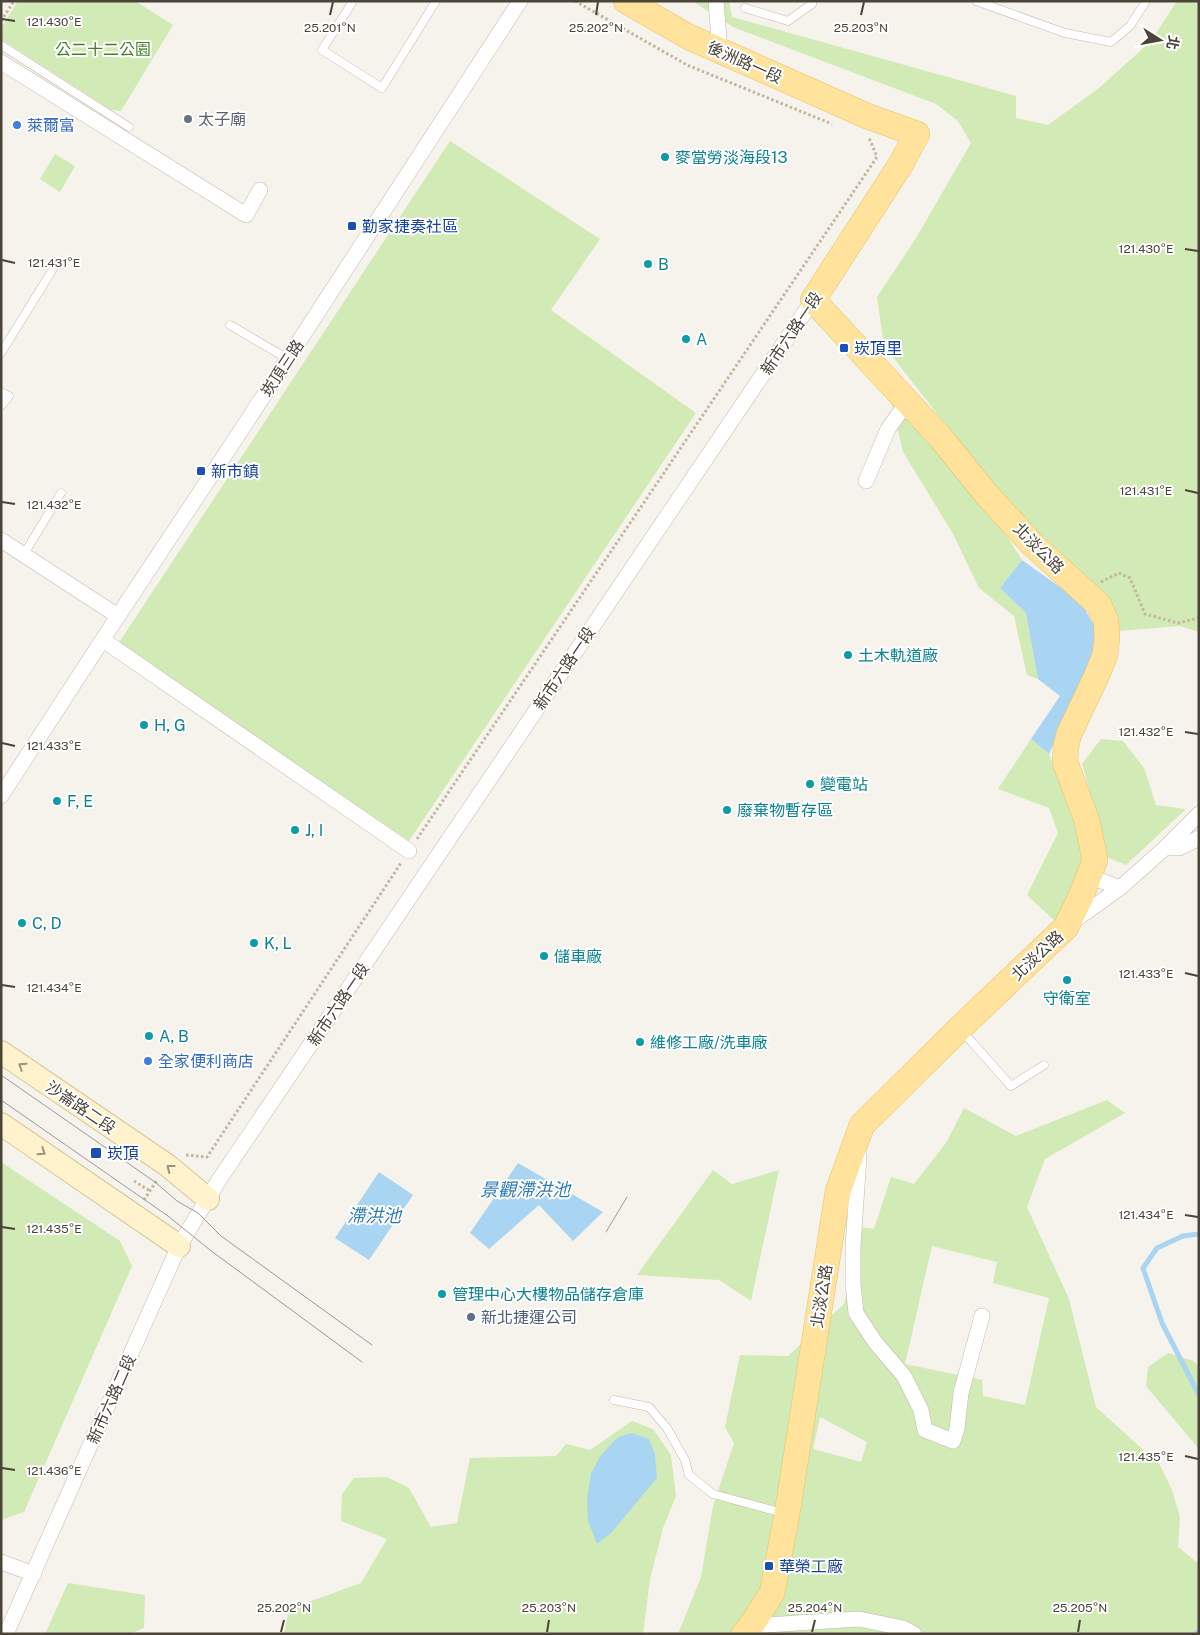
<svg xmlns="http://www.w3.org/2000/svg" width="1200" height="1635" viewBox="0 0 1200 1635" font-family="'Public Sans','Noto Sans TC',sans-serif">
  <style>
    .green { fill: #d2eab5; fill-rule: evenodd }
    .water { fill: #a9d4f2 }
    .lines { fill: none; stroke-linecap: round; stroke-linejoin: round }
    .stream { stroke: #a9d4f2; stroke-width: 5 }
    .lane-casing { stroke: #c2bbae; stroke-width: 9 }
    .street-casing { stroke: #c2bbae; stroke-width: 16 }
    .secondary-casing { stroke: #d6c79b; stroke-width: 24 }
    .primary-casing { stroke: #e6c16a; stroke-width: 26 }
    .path { stroke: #c4b79f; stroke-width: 3; stroke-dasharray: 2.5 2.5; stroke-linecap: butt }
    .lane { stroke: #fff; stroke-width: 8 }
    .street { stroke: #fff; stroke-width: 15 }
    .secondary { stroke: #fff3cd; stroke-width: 22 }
    .primary { stroke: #ffe39c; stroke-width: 25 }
    .tram { stroke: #9a9a9a; stroke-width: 1 }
    .oneway { stroke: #9c937c }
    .ticks { fill: none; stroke: #4b4439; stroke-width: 2 }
    .worship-dot { fill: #6b7280; stroke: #fff; stroke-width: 2 }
    .shop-dot { fill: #3f7fe0; stroke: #fff; stroke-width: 2 }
    .culture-dot { fill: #0f9aa8; stroke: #fff; stroke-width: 2 }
    .transit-dot { fill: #1a4fb4; stroke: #fff; stroke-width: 2 }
    .service-dot { fill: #5c6f8a; stroke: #fff; stroke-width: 2 }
    .labels { text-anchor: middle; stroke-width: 4; stroke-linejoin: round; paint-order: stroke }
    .park-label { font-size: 16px; fill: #4a7f2a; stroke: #fff }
    .street-label { font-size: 16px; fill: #4b4439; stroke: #fff }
    .worship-label { font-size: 16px; fill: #5b616d; stroke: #fff; text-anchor: start }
    .shop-label { font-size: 16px; fill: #366cbe; stroke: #fff; text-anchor: start }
    .culture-label { font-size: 16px; fill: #0d838f; stroke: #fff; text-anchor: start }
    .transit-label { font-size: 16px; fill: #164399; stroke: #fff; text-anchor: start }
    .service-label { font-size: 16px; fill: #4e5e75; stroke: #fff; text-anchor: start }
    .water-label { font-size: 18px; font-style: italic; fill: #2e7ab2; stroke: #fff }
    .ticks-label { font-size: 12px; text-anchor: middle; fill: #4b4439; stroke: #fff; stroke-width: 4; stroke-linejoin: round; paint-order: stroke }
  </style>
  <rect width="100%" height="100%" fill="#f6f3ec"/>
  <g class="green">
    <path d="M18,1H135L173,25L121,111L111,110L1,39V28Z"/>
    <path d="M692,1H729L732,17L1016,96V118L1048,125L1099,88L1150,42L1177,1H1199V632L1180,626L1118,631L1095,588L1068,560L1037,536L1004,499L884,346L877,297L916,238L971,143L958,121L936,104L733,27Z"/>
    <path d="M450,141L600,239L551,310L696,413L409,841L118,644Z"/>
    <path d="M55,154L75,166L60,192L40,179Z"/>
    <path d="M891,400L926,434L1006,535L1022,560L1000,588L1026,613L1038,679L1027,675L1014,616L979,588L952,532L903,452Z"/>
    <path d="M1031,739L1049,754L1083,847L1084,872L1058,924L1027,895L1058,833L1049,808L998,789Z"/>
    <path d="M1101,739L1123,741L1144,768L1156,805L1186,809L1126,865L1106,857L1098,822L1082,764Z"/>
    <path d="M1107,1100L1125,1113L1045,1159L1027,1207L1069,1299L1096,1407L1160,1465L1172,1490L1180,1517L1178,1547L1199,1564V1634H678L701,1577L713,1506L734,1443L725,1427L740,1355L788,1356L844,1304L860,1227L874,1229L891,1177L914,1184L946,1143L964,1108L1016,1136ZM932,1246L997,1262L993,1283L1049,1298L1025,1405L983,1396L982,1380L905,1364ZM820,1417L867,1442L861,1462L813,1449Z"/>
    <path d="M1,1162L120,1241L132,1266L24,1512L1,1520Z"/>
    <path d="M713,1170L732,1184L779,1170L751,1301L719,1280L637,1275Z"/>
    <path d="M1168,1353L1194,1361L1199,1367V1449L1146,1386L1148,1367Z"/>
    <path d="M632,1421L653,1429L671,1455L676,1496L663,1528L650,1579L643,1634H284L289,1609L361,1583L387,1539L341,1521L342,1494L354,1478L387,1477L409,1488L431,1527L457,1523L470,1458L556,1456L566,1444L590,1450Z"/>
    <path d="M68,1583L145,1595L144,1628L129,1634H45Z"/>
  </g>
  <g class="water">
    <path d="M1022,560L1081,602L1098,633L1099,645L1049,754L1031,739L1060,696L1038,679L1026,613L1000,588Z"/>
    <path d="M518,1163L603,1212L573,1241L539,1205L489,1249L470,1233Z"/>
    <path d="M379,1172L413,1195L369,1260L335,1238Z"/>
    <path d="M632,1433L649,1439L655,1454L657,1478L611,1533L597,1544L588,1521L587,1500L591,1473L601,1455L618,1437Z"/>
  </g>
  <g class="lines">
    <g class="stream">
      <path d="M1199,1234L1183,1236L1157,1248L1143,1268L1162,1323L1199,1395"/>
      <path d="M1195,1634L1199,1631"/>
    </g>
    <g class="lane-casing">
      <g id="lane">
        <path d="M353,1L322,50L382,88L436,1"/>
        <path d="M976,1L1065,33L1111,42L1130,26L1146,1"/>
        <path d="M745,8L788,21L812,4L813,1"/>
        <path d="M1,45L129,127"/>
        <path d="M230,325L288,359"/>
        <path d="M1,353L53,269"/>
        <path d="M1,392L9,396L1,406"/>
        <path d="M24,554L61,493"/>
        <path d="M962,1031L1011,1086L1044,1065"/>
        <path d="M614,1400L649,1407L667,1428L685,1460L689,1475L713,1494L783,1513"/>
      </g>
    </g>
    <g class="street-casing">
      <g id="street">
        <path d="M716,1L720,51"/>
        <path d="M1,62L246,215L260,190"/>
        <path d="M866,481L888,429L908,401"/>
        <path d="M1,540L118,616L240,432L520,1"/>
        <path d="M103,640L409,851"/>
        <path d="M1,796L118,616"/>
        <path d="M1166,847L1179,848L1199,838"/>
        <path d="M1089,876L1120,888"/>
        <path d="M1071,923L1120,888L1166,847L1199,814"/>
        <path d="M859,1156L853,1247V1284L856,1313L875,1342L904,1376L921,1410L925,1430L953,1441L957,1429L961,1393L982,1316"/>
        <path d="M1,1562L34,1574"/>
        <path d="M751,1626L859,1619L903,1628L914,1634"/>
        <path d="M6,1634L179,1246L219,1180L813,300"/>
      </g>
    </g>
    <g class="secondary-casing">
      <g id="secondary">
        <path d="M1,1052L167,1165L208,1199"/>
        <path d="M1,1124L179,1246"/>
      </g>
    </g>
    <g class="primary-casing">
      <path id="primary" d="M626,1L689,37L867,116L917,134L901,164L813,300L941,438L987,495L1033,545L1099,605L1106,621L1107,637L1105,655L1097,675L1069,734L1066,746L1065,762L1087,821L1095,860L1082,894L1066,927L959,1029L862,1125L838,1191L787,1514L772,1593L751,1626L744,1634"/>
    </g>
    <g class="path">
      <path d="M575,1L687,65L832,124"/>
      <path d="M1,21L14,1"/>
      <path d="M1101,582L1119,573L1130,578L1145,614L1178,623L1199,618"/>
      <path d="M417,839L877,157L870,140L867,139"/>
      <path d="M186,1155L207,1157L401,863"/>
      <path d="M134,1181L150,1191"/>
      <path d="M144,1200L157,1180"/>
    </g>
    <use href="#lane" class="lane"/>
    <use href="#street" class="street"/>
    <use href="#secondary" class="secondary"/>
    <use href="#primary" class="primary"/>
    <g class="tram">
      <path d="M1,1075L155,1182L177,1201L198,1213L221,1236L372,1345"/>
      <path d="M1,1100L168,1216L210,1250L362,1362"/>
      <path d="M606,1232L627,1197"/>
    </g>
  </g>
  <defs><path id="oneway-chevron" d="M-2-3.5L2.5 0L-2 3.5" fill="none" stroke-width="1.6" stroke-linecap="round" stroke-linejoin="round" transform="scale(1.25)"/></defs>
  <g class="oneway">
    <use href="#oneway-chevron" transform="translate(22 1066) rotate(-146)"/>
    <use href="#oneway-chevron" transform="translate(42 1152) rotate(34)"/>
    <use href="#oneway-chevron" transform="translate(170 1168) rotate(-142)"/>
  </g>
  <path class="ticks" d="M330,15L333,2M596,15L598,2M861,15L864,2M2,19L15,21M1185,249L1198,251M2,260L15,263M1185,490L1198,493M2,502L15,504M1185,732L1198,734M2,743L15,746M1185,973L1198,976M2,985L15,987M1185,1215L1198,1217M2,1227L15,1229M1185,1456L1198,1459M2,1468L15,1470M281,1632L284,1620M547,1632L549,1620M812,1632L815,1620M1078,1632L1080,1620"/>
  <circle class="worship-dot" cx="188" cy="119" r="5"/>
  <g class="shop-dot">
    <circle cx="17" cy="125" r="5"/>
    <circle cx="148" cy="1061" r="5"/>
  </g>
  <g class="culture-dot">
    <circle cx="665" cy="157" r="5"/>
    <circle cx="648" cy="264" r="5"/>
    <circle cx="686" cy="339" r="5"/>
    <circle cx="848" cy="655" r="5"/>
    <circle cx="144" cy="725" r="5"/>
    <circle cx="810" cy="784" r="5"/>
    <circle cx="57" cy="801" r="5"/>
    <circle cx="727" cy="810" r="5"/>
    <circle cx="295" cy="830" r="5"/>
    <circle cx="22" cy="923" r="5"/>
    <circle cx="254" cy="943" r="5"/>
    <circle cx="544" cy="956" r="5"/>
    <circle cx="1067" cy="980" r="5"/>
    <circle cx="149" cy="1036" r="5"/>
    <circle cx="640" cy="1042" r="5"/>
    <circle cx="442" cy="1294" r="5"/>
  </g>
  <g class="transit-dot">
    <rect x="347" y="221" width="10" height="10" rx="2.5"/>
    <rect x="839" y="343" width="10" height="10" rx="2.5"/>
    <rect x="196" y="466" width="10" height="10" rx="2.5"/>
    <rect x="90" y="1147" width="12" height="12" rx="2.5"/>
    <rect x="764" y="1561" width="10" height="10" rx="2.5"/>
  </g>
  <circle class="service-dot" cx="471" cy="1317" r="5"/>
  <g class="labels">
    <g class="park-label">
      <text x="103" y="55">公二十二公園</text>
    </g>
    <g class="street-label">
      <text transform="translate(745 62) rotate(24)" y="6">後洲路一段</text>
      <text transform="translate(791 333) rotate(-56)" y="6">新市六路一段</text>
      <text transform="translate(282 368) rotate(-57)" y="6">崁頂三路</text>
      <text transform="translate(1039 548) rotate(45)" y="6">北淡公路</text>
      <text transform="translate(564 668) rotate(-56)" y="6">新市六路一段</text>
      <text transform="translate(1037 955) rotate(-43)" y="6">北淡公路</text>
      <text transform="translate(338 1004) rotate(-56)" y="6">新市六路一段</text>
      <text transform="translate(81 1107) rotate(34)" y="6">沙崙路二段</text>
      <text transform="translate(821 1296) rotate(-81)" y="6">北淡公路</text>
      <text transform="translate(111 1399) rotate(-66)" y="6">新市六路二段</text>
    </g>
    <g class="worship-label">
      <text x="198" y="125">太子廟</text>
    </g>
    <g class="shop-label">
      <text x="27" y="131">萊爾富</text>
      <text x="158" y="1067">全家便利商店</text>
    </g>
    <g class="culture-label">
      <text x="675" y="163">麥當勞淡海段13</text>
      <text x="658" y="270">B</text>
      <text x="696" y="345">A</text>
      <text x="858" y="661">土木軌道廠</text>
      <text x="154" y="731">H, G</text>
      <text x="820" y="790">變電站</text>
      <text x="67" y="807">F, E</text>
      <text x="737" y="816">廢棄物暫存區</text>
      <text x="305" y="836">J, I</text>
      <text x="32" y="929">C, D</text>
      <text x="264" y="949">K, L</text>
      <text x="554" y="962">儲車廠</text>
      <text x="1067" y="1004" text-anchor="middle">守衛室</text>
      <text x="159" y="1042">A, B</text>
      <text x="650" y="1048">維修工廠/洗車廠</text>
      <text x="452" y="1300">管理中心大樓物品儲存倉庫</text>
    </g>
    <g class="transit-label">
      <text x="362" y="232">勤家捷奏社區</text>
      <text x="854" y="354">崁頂里</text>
      <text x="211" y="477">新市鎮</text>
      <text x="107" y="1159">崁頂</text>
      <text x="779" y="1572">華榮工廠</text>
    </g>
    <g class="service-label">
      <text x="481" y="1323">新北捷運公司</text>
    </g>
    <g class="water-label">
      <text x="525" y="1196">景觀滯洪池</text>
      <text x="374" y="1222">滯洪池</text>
    </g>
  </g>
  <g class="ticks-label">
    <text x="54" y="26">121.430°E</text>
    <text x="330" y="32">25.201°N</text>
    <text x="596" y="32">25.202°N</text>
    <text x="861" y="32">25.203°N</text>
    <text x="1146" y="253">121.430°E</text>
    <text x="54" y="267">121.431°E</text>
    <text x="1146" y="495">121.431°E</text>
    <text x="54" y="509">121.432°E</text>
    <text x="1146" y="736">121.432°E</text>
    <text x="54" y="750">121.433°E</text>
    <text x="1146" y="978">121.433°E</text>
    <text x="54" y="992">121.434°E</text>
    <text x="1146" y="1219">121.434°E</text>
    <text x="54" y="1233">121.435°E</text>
    <text x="1146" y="1461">121.435°E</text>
    <text x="54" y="1475">121.436°E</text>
    <text x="284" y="1612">25.202°N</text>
    <text x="549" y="1612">25.203°N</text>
    <text x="815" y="1612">25.204°N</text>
    <text x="1080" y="1612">25.205°N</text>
  </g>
  <rect width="1200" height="1635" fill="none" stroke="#4b4439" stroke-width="5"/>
  <g transform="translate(1160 40) rotate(101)" stroke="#ffffff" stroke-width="4" paint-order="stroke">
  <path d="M0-4L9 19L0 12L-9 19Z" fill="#4b4439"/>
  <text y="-8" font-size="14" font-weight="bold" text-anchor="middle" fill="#4b4439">北</text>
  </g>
</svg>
